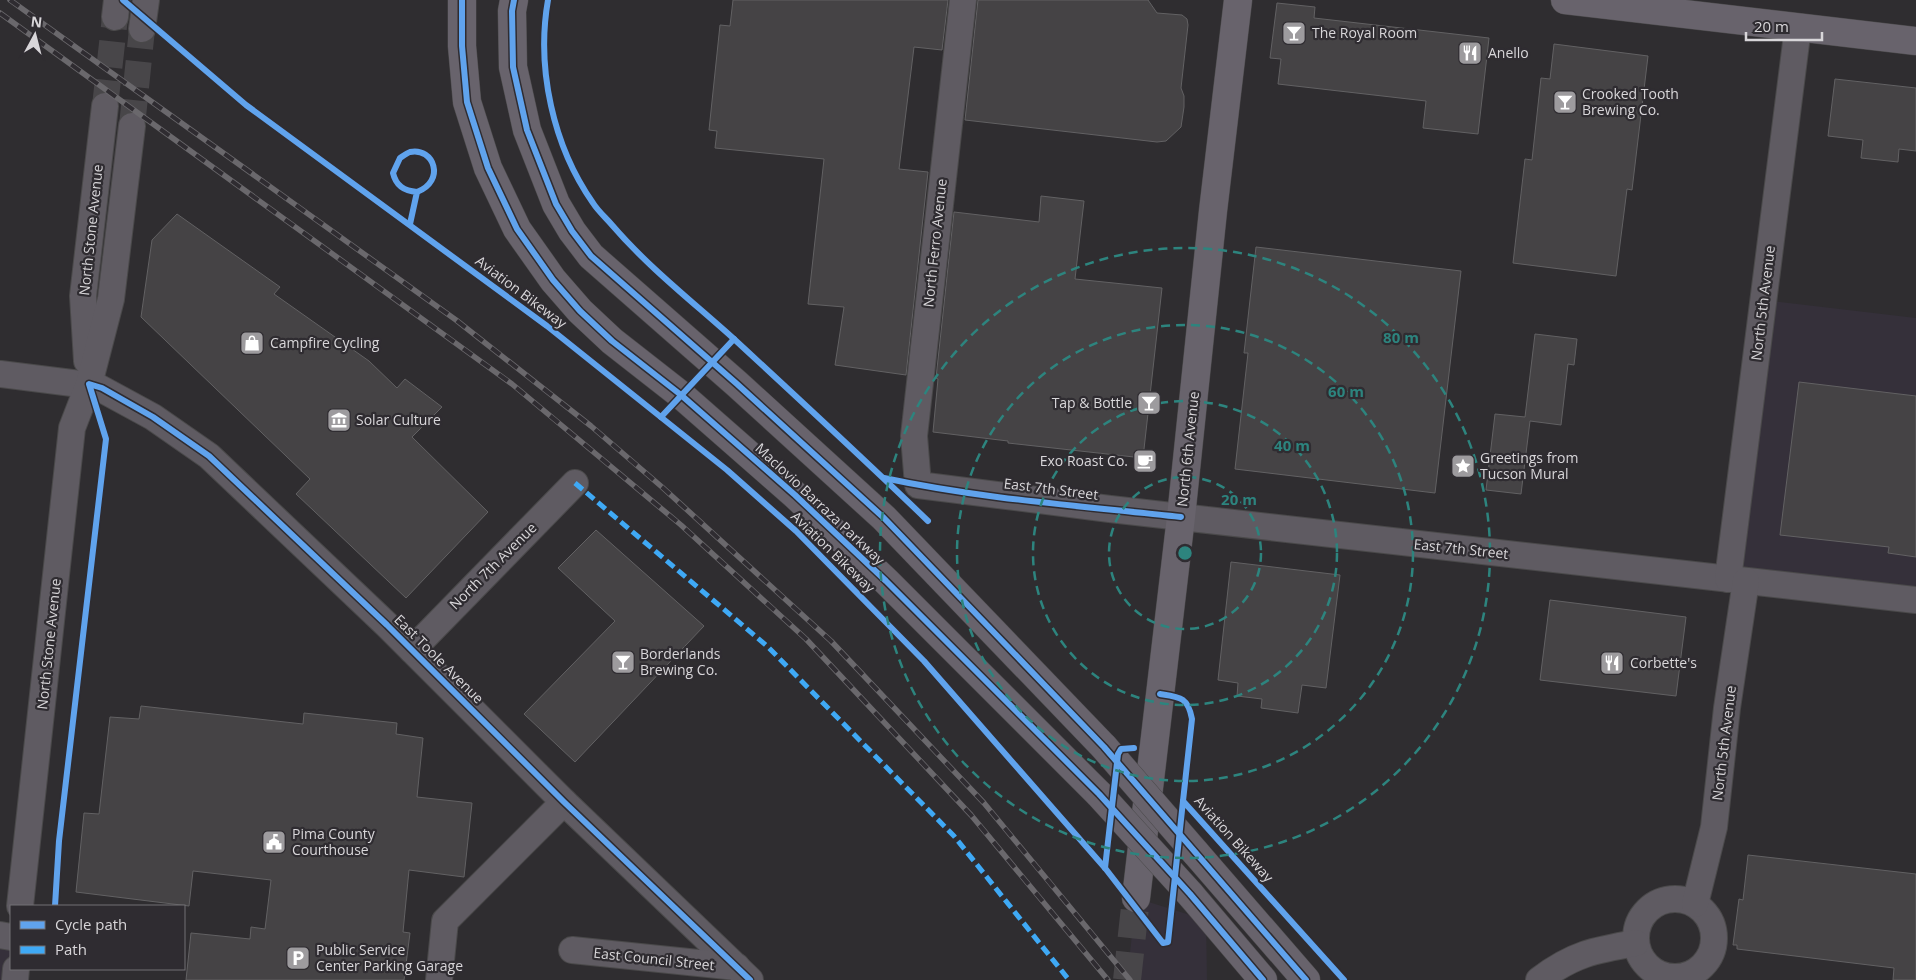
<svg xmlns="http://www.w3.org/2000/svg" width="1916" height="980" viewBox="0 0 1916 980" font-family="'Open Sans',sans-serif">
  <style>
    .built { fill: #35303a }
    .building { fill: #454345; stroke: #626163 }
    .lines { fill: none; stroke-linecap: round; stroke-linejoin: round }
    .minor-tunnel { stroke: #484649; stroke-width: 26; stroke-dasharray: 26 13; stroke-linecap: butt }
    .major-tunnel { stroke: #484649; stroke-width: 28; stroke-dasharray: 28 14; stroke-linecap: butt }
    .minor-casing { stroke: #4a494a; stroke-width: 28 }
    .major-casing { stroke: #4a494a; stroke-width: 29 }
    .minor { stroke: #5f5b62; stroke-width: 26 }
    .major { stroke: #68636c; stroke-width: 28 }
    .rail-casing { stroke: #6a686c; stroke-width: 5.5 }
    .rail { stroke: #2f2c31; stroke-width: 4; stroke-dasharray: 11; stroke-linecap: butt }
    .major-bridge-casing { stroke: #4a494a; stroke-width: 29; stroke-linecap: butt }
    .major-bridge { stroke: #68636c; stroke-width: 28 }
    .quiet { stroke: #3fa9f5; stroke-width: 5; stroke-dasharray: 10 5; stroke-linecap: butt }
    .cycleway-casing { stroke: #2f2c31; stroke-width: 9 }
    .cycleway { stroke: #60a3ed; stroke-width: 6 }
    .ring { fill: none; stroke: #2d847e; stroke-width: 2.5; stroke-dasharray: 9 6 }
    .labels { text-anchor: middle; stroke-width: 4.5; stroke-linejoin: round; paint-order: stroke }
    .poi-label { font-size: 14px; fill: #d8d6d9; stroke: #2f2c31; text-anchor: start }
    .street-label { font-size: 14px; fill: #d8d6d9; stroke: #2f2c31 }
    .centre { fill: #2d847e; stroke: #2f2c31; stroke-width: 2.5 }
    .ring-label { font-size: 15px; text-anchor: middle; font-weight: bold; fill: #2d847e; stroke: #2f2c31; stroke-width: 4.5; stroke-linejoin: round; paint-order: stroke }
  </style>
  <rect width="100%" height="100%" fill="#2f2d30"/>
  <g class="built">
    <path d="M1763,300L1916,318V600L1728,579Z"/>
    <path d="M1136,898L1206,920L1207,980H1127Z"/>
    <path d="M0,935L11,937V969L15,980H0Z"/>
  </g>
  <g class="building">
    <path d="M733,0H948L942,50L914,47L899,169L928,172L906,375L835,365L844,307L808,304L824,159L715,148L717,131L709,130L720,25L730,26Z"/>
    <path d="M978,0H1148L1157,13L1182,15L1187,19L1188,25L1181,88L1184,96V107L1181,127L1166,141L1157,142L965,120Z"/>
    <path d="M1277,3L1315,7L1314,18L1489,38L1478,134L1423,128L1426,101L1278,84L1281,59L1270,58Z"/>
    <path d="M1554,44L1648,56L1632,190L1627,189L1616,276L1513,263L1525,159L1532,160L1541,78L1550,79Z"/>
    <path d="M1835,79L1916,88V151L1899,149L1898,162L1861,158L1863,140L1828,136Z"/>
    <path d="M1041,196L1084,201L1075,279L1162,288L1143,458L1008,443V441L933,432L938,379L936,378L954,212L1039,222Z"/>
    <path d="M177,214L280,287L274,294L369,361L397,388L405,379L442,407L412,437L488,512L406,598L296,494L310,479L141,317L152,240Z"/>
    <path d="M1256,247L1461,271L1435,493L1235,469L1248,353H1244Z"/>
    <path d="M1535,334L1577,339L1574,365L1568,364L1561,425L1530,421L1521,494L1486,490L1495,414L1525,417Z"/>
    <path d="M1799,382L1916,396V557L1888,553L1889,547L1780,535Z"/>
    <path d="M596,530L704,626L575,762L524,714L615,621L558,568Z"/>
    <path d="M1231,562L1340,575L1326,688L1302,685L1298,713L1261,708L1262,699L1237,696L1238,683L1218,680Z"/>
    <path d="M1550,600L1686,617L1676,696L1540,680Z"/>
    <path d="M141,706L303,724L304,713L397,723L396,734L423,738L417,797L472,803L464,877L409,870L403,932L410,933L404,980H186L191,933L250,939L251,927L265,929L271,880L193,871L189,906L76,892L84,813L99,814L110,717L139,719Z"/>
    <path d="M1748,855L1916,874V980H1893L1894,968L1737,949V945H1733L1739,899L1743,900Z"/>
  </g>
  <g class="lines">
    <g class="minor-tunnel">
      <path d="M105,106L115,17"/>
      <path d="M132,126L142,29"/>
    </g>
    <path class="major-tunnel" d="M1127,980L1136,898"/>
    <g class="minor-casing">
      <g id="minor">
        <path d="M963,0L914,436L918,485L1110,509L1916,600"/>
        <path d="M115,17L117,0"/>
        <path d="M142,29L146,0"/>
        <path d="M87,361L83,296L105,106"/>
        <path d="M0,374L96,386L153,417L209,456L387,625L564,802L750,980"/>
        <path d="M1728,579L1798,27"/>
        <path d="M412,650L575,483"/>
        <circle cx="1675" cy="938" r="39"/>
        <path d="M1695,904L1714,827L1727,708L1746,581"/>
        <path d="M20,906L72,428L89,384L111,299L132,126"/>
        <path d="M0,935L11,937"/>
        <path d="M572,950L737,967"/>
        <path d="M15,980L16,969"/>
        <path d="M439,980L445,921L564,802"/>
        <path d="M1539,980C1573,954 1595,950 1636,943"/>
      </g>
    </g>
    <g class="major-casing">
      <g id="major">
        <path d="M462,0V46L467,102L488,168L517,229L553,280L580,311L612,341L681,395L795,495L886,581L1099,794"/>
        <path d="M514,0L512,11L513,67L527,130L556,204L572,231L591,256L737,384L884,518L1104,747"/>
        <path d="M1565,0L1916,41"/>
        <path d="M1195,852L1306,980"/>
        <path d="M1190,894L1263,980"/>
        <path d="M1136,898L1181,517L1213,211L1238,0"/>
      </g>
    </g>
    <use href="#minor" class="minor"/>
    <use href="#major" class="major"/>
    <g class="rail-casing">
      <g id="rail">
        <path d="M10,0L456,320L591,426L662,487L831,641L984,803L1130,980"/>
        <path d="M0,13L512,384L681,525L806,639L971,815L1108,980"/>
      </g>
    </g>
    <use href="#rail" class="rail"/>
    <g class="major-bridge-casing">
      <g id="major-bridge">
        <path d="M1104,747L1195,852"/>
        <path d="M1099,794L1190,894"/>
      </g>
    </g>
    <use href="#major-bridge" class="major-bridge"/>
    <path class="quiet" d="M575,483L767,646L954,836L1069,980"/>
    <g class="cycleway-casing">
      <g id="cycleway">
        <path d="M123,0L246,105L547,326L727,470L796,531L924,661L1105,868L1163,943L1168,942L1183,801L1344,980"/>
        <path d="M462,0V46L467,102L488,168L517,229L553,280L580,311L612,341L681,395L795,495L886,581L1099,794L1190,894L1263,980"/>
        <path d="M514,0L512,11L513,67L527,130L556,204L572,231L591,256L737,384L884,518L1104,747L1306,980"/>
        <path d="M548,0C536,68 553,146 593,203C598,211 606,218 612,225C649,268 693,302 734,339C799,399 864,459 928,521"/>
        <path d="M410,224L417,192C446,181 434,147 410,152C407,153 403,156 400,158L393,173C396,186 404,191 417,192"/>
        <path d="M661,417L734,339"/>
        <path d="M884,478C982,499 1082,506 1181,517"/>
        <path d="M1160,694C1180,697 1188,697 1192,719L1183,801"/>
        <path d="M1105,868L1118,754L1121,749L1134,748"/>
        <path d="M55,906L59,841L106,439L89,384L102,388L153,417L209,456L387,625L564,802L750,980"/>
      </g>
    </g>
    <use href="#cycleway" class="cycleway"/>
  </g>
  <g class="ring">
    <circle cx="1185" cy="553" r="76"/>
    <circle cx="1185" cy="553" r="152"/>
    <circle cx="1185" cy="553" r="228"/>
    <circle cx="1185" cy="553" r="305"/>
  </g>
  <defs>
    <g id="bar-square" transform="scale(1.25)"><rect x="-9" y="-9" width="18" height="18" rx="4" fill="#9d9b9e" stroke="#2f2c31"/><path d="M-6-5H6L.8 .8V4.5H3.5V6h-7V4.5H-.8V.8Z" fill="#fff"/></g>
    <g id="restaurant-square" transform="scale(1.25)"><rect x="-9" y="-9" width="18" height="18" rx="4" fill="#9d9b9e" stroke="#2f2c31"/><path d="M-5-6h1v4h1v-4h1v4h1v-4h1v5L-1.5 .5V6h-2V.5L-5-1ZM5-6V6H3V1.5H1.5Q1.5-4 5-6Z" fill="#fff"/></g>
    <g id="shop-square" transform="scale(1.25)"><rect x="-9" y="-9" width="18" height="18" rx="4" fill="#9d9b9e" stroke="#2f2c31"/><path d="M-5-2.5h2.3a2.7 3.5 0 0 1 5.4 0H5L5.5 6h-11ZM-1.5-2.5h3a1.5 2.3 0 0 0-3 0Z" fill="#fff"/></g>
    <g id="museum-square" transform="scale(1.25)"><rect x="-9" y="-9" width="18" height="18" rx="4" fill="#9d9b9e" stroke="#2f2c31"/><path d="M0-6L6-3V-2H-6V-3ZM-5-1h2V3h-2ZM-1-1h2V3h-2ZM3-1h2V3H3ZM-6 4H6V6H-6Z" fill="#fff"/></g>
    <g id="cafe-square" transform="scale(1.25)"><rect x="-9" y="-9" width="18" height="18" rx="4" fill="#9d9b9e" stroke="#2f2c31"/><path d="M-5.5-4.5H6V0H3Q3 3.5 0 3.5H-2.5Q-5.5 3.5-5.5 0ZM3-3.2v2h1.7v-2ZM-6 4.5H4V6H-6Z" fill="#fff"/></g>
    <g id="sight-square" transform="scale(1.25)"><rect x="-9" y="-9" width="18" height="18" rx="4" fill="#9d9b9e" stroke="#2f2c31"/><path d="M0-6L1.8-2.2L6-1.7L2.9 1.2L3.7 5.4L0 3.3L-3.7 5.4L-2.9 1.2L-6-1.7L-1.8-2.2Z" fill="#fff"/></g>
    <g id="civic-square" transform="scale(1.25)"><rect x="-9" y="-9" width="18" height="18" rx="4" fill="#9d9b9e" stroke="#2f2c31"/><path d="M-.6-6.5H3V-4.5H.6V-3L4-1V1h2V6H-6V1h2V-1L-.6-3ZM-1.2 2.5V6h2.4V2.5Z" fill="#fff"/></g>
    <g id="parking-square" transform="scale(1.25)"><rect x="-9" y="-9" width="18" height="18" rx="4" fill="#9d9b9e" stroke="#2f2c31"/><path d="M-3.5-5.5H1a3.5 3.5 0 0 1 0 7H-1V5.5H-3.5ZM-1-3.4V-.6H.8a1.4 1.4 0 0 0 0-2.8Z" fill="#fff"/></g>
  </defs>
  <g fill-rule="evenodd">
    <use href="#bar-square" x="1294" y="33"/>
    <use href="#restaurant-square" x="1470" y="53"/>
    <use href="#bar-square" x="1565" y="102"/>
    <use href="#shop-square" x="252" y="343"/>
    <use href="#bar-square" x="1149" y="403"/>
    <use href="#museum-square" x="339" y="420"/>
    <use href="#cafe-square" x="1145" y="461"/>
    <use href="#sight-square" x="1463" y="466"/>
    <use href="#bar-square" x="623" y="662"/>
    <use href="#restaurant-square" x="1612" y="663"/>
    <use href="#civic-square" x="274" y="842"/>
    <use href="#parking-square" x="298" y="958"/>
  </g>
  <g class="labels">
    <g class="poi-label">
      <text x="1312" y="38">The Royal Room</text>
      <text x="1488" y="58">Anello</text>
      <text x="1582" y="99">Crooked Tooth<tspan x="1582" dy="16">Brewing Co.</tspan></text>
      <text x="270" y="348">Campfire Cycling</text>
      <text x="1132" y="408" text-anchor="end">Tap &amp; Bottle</text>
      <text x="356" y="425">Solar Culture</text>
      <text x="1480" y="463">Greetings from<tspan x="1480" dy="16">Tucson Mural</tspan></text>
      <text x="1128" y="466" text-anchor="end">Exo Roast Co.</text>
      <text x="640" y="659">Borderlands<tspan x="640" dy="16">Brewing Co.</tspan></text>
      <text x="1630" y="668">Corbette's</text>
      <text x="292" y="839">Pima County<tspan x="292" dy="16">Courthouse</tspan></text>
      <text x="316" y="955">Public Service<tspan x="316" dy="16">Center Parking Garage</tspan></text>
    </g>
    <g class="street-label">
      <text transform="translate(91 230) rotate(-84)" y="5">North Stone Avenue</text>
      <text transform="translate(935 243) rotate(-84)" y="5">North Ferro Avenue</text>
      <text transform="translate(521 292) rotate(37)" y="5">Aviation Bikeway</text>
      <text transform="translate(1763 303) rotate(-83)" y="5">North 5th Avenue</text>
      <text transform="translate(1188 449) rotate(-84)" y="5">North 6th Avenue</text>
      <text transform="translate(1051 489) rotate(7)" y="5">East 7th Street</text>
      <text transform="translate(820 504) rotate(43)" y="5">Maclovio Barraza Parkway</text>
      <text transform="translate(1461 549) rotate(6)" y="5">East 7th Street</text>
      <text transform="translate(833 552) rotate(44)" y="5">Aviation Bikeway</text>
      <text transform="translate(493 566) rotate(-45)" y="5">North 7th Avenue</text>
      <text transform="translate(49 644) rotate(-84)" y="5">North Stone Avenue</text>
      <text transform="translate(439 659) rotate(45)" y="5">East Toole Avenue</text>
      <text transform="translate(1724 743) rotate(-83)" y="5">North 5th Avenue</text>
      <text transform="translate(1234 839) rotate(48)" y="5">Aviation Bikeway</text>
      <text transform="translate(654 959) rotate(6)" y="5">East Council Street</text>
    </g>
  </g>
  <circle cx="1185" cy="553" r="8" class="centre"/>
  <g class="ring-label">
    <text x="1401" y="343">80 m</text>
    <text x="1346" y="397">60 m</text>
    <text x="1292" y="451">40 m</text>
    <text x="1239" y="505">20 m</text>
  </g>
  <rect x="10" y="905" width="175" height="65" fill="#2f2c31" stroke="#737074"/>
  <rect x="20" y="921" width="25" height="8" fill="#60a3ed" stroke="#737074"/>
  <text x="55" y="930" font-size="15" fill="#d8d6d9">Cycle path</text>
  <rect x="20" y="946" width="25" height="8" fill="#3fa9f5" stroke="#737074"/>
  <text x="55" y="955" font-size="15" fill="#d8d6d9">Path</text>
  <g transform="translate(35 35) rotate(7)" stroke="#2f2c31" stroke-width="4" paint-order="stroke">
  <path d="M0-4L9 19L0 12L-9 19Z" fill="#d8d6d9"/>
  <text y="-8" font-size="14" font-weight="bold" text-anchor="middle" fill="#d8d6d9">N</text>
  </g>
  <path d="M1746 32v8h76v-8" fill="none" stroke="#d8d6d9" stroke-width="2.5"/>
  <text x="1754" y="32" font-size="15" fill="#d8d6d9" stroke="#2f2c31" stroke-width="4" paint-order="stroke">20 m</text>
</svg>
